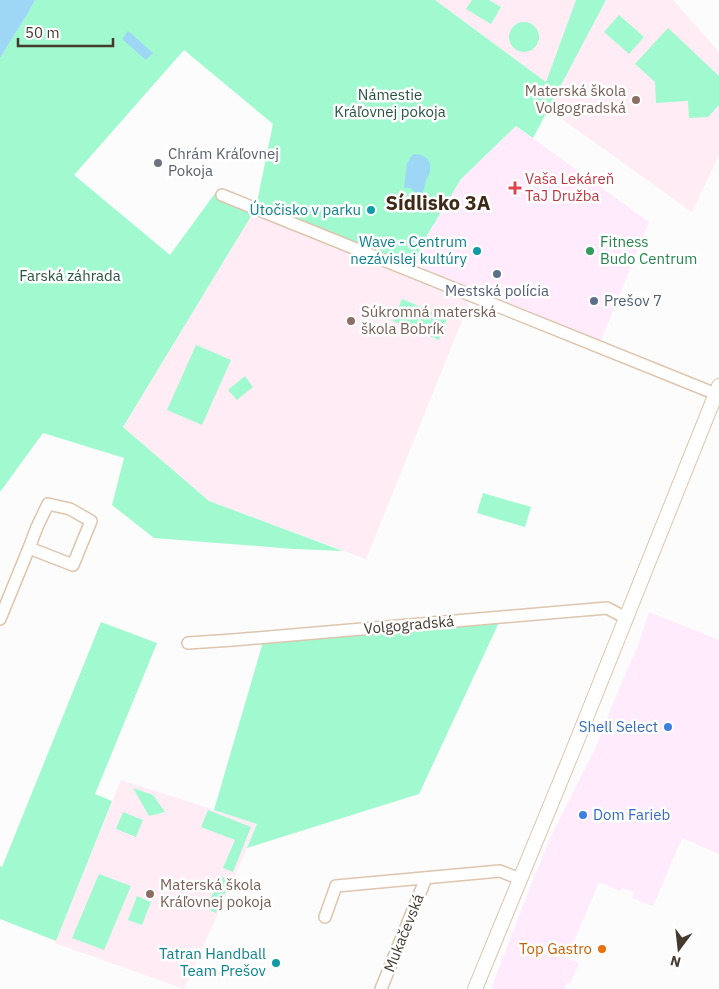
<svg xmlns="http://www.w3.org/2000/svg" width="719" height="989" viewBox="0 0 719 989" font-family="'IBM Plex Sans',sans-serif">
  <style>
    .commercial { fill: #ffebfb }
    .education { fill: #ffecf5 }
    .green { fill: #a1f9cf; fill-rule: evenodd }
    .water { fill: #9ed6f6 }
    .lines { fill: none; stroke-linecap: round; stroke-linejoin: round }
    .minor-casing { stroke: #dec5ad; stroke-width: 14 }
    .tertiary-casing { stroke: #dec5ad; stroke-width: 16 }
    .minor { stroke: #fff; stroke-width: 11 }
    .tertiary { stroke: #fff; stroke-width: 14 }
    .education-dot { fill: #8d6e63; stroke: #fff; stroke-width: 2 }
    .worship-dot { fill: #6b7280; stroke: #fff; stroke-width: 2 }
    .health-dot { fill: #e0444e; stroke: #fff; stroke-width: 2 }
    .culture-dot { fill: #0f9aa8; stroke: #fff; stroke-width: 2 }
    .leisure-dot { fill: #2e9e5b; stroke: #fff; stroke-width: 2 }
    .service-dot { fill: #5c6f8a; stroke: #fff; stroke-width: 2 }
    .shop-dot { fill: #3f7fe0; stroke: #fff; stroke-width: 2 }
    .food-dot { fill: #e8710a; stroke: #fff; stroke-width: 2 }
    .labels { text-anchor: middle; stroke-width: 5; stroke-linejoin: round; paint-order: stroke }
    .education-label { font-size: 15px; fill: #785e54; stroke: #fff; text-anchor: start }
    .park-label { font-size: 15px; fill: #26533f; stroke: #fff }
    .worship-label { font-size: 15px; fill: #5b616d; stroke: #fff; text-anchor: start }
    .health-label { font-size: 15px; fill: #be3a42; stroke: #fff; text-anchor: start }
    .culture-label { font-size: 15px; fill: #0d838f; stroke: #fff; text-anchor: end }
    .leisure-label { font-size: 15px; fill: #27864d; stroke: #fff; text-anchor: start }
    .service-label { font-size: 15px; fill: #4e5e75; stroke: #fff }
    .street-label { font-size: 15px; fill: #43392f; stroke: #fff }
    .shop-label { font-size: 15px; fill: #366cbe; stroke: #fff; text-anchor: end }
    .food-label { font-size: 15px; fill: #c56008; stroke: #fff; text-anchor: end }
    .district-label { font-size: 20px; font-weight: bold; fill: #3e2a16; stroke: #fff }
  </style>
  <rect width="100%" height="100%" fill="#fcfcfc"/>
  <g class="commercial">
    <path d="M516,126L649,222L600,343L412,269L426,237L461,179Z"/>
    <path d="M649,612L719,640V854L682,838L653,906L632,898L634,892L622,888L620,891L599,882L567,958L579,963L570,984L567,983L564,989H491L531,885L553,832L597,745L611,708L638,645Z"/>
  </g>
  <g class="education">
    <path d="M435,0H576L546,82Z"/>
    <path d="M606,0H673L719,52V155L692,212L548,109Z"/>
    <path d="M256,208L473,293L366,559L209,501L123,427Z"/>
    <path d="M121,780L258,824L184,989L55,943Z"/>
  </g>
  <g class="green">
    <path d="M35,0H435L546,82L576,0H606L533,138L516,126L461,179L426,237L412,269L256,208L123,427L209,501L343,551L294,549L154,538L112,505L124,458L43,433L0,492V58L28,13ZM184,50L273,124L256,207L216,192L170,255L74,175Z"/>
    <path d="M472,0H489L501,7L491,24L466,9Z"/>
    <path d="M619,15L644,37L629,54L604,32Z"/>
    <circle cx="524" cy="37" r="15"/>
    <path d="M668,28L719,76V105L708,117L689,118L688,101L656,103L655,82L635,64Z"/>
    <path d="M402,299L447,318L439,340L393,321Z"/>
    <path d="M196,345L231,360L202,425L167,410Z"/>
    <path d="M245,376L253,387L237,400L228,390Z"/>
    <path d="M483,493L531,507L525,527L477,513Z"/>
    <path d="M502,616L419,794L247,848L257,824L214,810L265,635Z"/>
    <path d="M101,622L157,643L95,794L112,801L56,941L0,919V866L2,867Z"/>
    <path d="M133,788L153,795L165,812L149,816Z"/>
    <path d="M208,810L251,827L233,872L223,868L235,840L201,827Z"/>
    <path d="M123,812L143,820L136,837L116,829Z"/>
    <path d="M99,874L131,886L104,950L72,938Z"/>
    <path d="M221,876L231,880L216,913L206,908Z"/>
    <path d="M137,896L151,902L142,925L128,920Z"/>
  </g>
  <g class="water">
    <path d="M0,0H35L28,13L0,58Z"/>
    <path d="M128,31L153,53L146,60L122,39Z"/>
    <path d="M416,154C427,155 433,163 429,174C429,176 426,179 426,181C425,185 424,189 423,193L415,192L410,188H404L407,164L412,155Z"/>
  </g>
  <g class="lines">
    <g class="minor-casing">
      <g id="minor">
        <path d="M222,195L716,394"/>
        <path d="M0,619L29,548L37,527L48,504L70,509L91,521L73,565L29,548"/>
        <path d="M188,643L233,640L607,608L626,618"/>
        <path d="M325,917L336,886L500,871L520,879"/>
        <path d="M381,989L426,878"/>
      </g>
    </g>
    <g class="tertiary-casing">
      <path id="tertiary" d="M475,989L572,753L719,386"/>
    </g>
    <use href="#minor" class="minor"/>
    <use href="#tertiary" class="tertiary"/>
  </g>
  <g class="education-dot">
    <circle cx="636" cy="100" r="5"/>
    <circle cx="351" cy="321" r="5"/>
    <circle cx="150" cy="894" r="5"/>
  </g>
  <circle class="worship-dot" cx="158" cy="163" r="5"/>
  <path class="health-dot" d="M512.5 180.5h5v5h5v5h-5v5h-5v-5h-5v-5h5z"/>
  <g class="culture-dot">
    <circle cx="371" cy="210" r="5"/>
    <circle cx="477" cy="251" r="5"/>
    <circle cx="276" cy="963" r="5"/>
  </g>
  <circle class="leisure-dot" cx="590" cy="251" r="5"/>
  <g class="service-dot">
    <circle cx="497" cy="274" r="5"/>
    <circle cx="594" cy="301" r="5"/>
  </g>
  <g class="shop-dot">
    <circle cx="668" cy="727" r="5"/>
    <circle cx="583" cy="815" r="5"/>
  </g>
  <circle class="food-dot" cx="602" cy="949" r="5"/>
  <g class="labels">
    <g class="education-label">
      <text x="626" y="96" text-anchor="end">Materská škola<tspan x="626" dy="17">Volgogradská</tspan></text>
      <text x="361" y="317">Súkromná materská<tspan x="361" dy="17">škola Bobrík</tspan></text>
      <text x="160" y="890">Materská škola<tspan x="160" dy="17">Kráľovnej pokoja</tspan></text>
    </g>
    <g class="park-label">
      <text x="390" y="100">Námestie<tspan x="390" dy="17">Kráľovnej pokoja</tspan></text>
      <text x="70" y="281">Farská záhrada</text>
    </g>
    <g class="worship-label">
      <text x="168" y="159">Chrám Kráľovnej<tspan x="168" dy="17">Pokoja</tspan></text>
    </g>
    <g class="health-label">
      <text x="525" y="184">Vaša Lekáreň<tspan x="525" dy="17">TaJ Družba</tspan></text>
    </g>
    <g class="culture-label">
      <text x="361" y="215">Útočisko v parku</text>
      <text x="467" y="247">Wave - Centrum<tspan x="467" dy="17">nezávislej kultúry</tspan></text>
      <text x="266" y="959">Tatran Handball<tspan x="266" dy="17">Team Prešov</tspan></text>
    </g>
    <g class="leisure-label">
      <text x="600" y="247">Fitness<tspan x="600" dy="17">Budo Centrum</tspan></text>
    </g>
    <g class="service-label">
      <text x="497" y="296">Mestská polícia</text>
      <text x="604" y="306" text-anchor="start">Prešov 7</text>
    </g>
    <g class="street-label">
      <text transform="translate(409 625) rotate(-5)" y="5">Volgogradská</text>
      <text transform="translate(404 933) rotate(-68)" y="5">Mukačevská</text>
    </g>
    <g class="shop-label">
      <text x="658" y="732">Shell Select</text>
      <text x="593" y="820" text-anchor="start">Dom Farieb</text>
    </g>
    <g class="food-label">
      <text x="592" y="954">Top Gastro</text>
    </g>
    <g class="district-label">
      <text x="438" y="210">Sídlisko 3A</text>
    </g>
  </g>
  <g transform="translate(679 949) rotate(195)" stroke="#ffffff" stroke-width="4" paint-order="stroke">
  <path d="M0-4L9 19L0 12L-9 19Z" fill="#43392f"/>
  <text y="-8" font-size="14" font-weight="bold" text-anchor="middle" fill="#43392f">N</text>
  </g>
  <path d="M18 38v8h95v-8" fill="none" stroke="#43392f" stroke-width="2.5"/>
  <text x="25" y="38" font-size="15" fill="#43392f" stroke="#ffffff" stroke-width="4" paint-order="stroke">50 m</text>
</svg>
